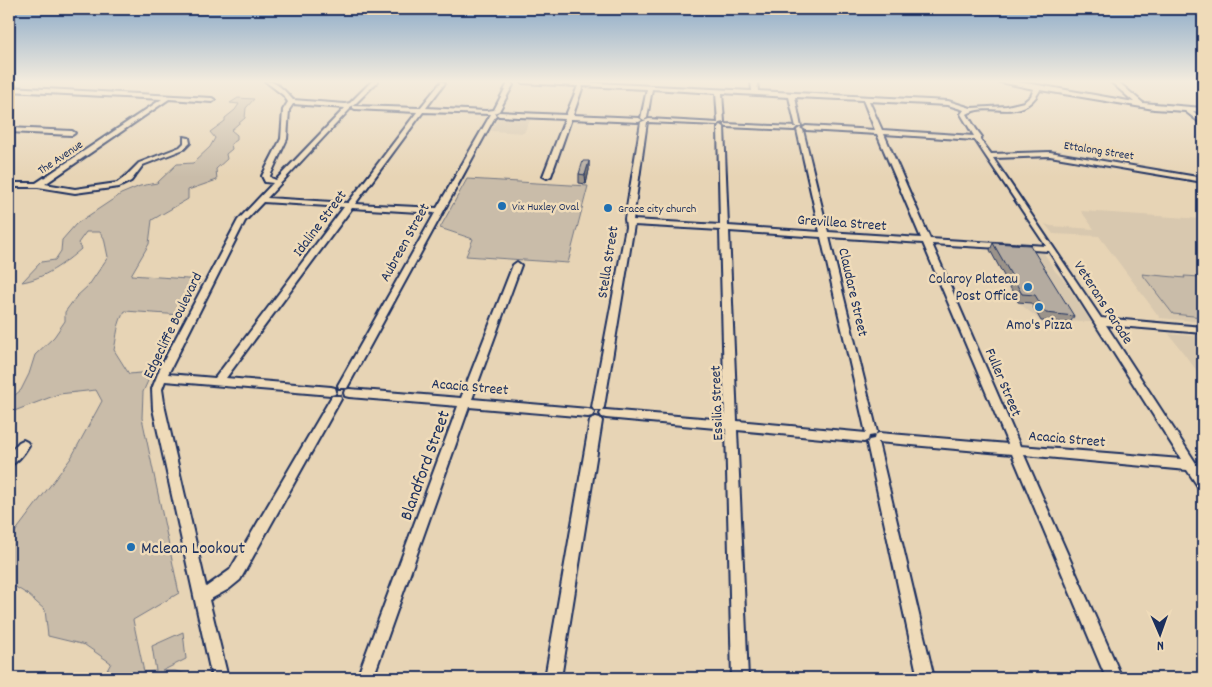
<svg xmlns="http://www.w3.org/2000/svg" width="1212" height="687" viewBox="0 0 1212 687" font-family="Dekko,sans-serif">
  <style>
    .built { fill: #d8c8af }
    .green { fill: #c9bca9; stroke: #727684 }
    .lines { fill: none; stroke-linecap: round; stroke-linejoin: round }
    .minor-casing { stroke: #1b2f5e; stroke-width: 4 }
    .minor { fill: #efdbb9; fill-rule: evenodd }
    .wall { fill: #9b938a; stroke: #1b2f5e }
    .shaded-wall { fill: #7e7870; stroke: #1b2f5e }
    .building { fill: #b4aba0; stroke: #1b2f5e }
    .poi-dot { fill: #1f6fb2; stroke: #efdbb9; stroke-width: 2 }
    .labels { text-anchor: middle; stroke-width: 5; stroke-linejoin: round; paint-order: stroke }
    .far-street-label { font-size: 12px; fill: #1b2f5e; stroke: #efdbb9 }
    .far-poi-label { font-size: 12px; fill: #1b2f5e; stroke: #efdbb9; text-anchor: start }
    .street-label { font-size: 15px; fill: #1b2f5e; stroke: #efdbb9 }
    .poi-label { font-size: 15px; fill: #1b2f5e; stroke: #efdbb9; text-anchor: end }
    .near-street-label { font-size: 18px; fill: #1b2f5e; stroke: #efdbb9 }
    .near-poi-label { font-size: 18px; fill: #1b2f5e; stroke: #efdbb9; text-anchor: start }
  </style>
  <rect width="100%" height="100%" fill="#e7d4b5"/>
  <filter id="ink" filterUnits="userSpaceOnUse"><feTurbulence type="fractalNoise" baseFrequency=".02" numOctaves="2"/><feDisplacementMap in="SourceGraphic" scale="10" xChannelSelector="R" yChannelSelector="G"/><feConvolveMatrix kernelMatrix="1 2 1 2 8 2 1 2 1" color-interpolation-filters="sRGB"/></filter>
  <g filter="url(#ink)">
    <g class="built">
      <path d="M499,116L531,118L524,133L491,131Z"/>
      <path d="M1081,211L1203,219V322L1160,318L1099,236L1053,234L1045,224L1051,226L1094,229Z"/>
      <path d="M990,250L1044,253L1055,271L1063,279L1091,322L1041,321L1018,302Z"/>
      <path d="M1169,334L1203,337V379Z"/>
    </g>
    <g class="green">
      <path d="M238,98L254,99L246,108L245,118L231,130L237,135V140L231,144L232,149L226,154L227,159L216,169L217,180L188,190V199L152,220L149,244L131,275L201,280L181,315L125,311C117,322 117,337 114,350L129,374L152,372L143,392L142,418L179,593L133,620L144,672L156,671L152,646L183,632L186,659L162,671H175L195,676L197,678H103L111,663L85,645L48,636L45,610L27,594L9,583V540L71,458L102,401L96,390L59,394L9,413V400L21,390L29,374L35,355L54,337L65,321V312L76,297L89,285L108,257L104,238L100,232H86L78,243L81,249C65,263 43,279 22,282L41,262L55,260L61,251L62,240L76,224L121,194L140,186L157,183L177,164L193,163L210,147L215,138L210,132L225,121V118L235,110L239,104L230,103Z"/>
      <path d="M467,179L588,186L568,263L466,256L473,239L440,228Z"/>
      <path d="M1142,274L1185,278L1184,276L1201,277L1203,280V317L1173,314Z"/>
    </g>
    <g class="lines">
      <g class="minor-casing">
        <g id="minor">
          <path d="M265,81C277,81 286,92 293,100L345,104L350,103L372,81H378L354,105L350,107V109L267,198L348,203L417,112L355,109L353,108V106L420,108L442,81L445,83L426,108L486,111L494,110L507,85L506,81H510L513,85L499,111L494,113L496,115L347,388H339L338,385L435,213L352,208L226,378L331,387L335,388L336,391L335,394L331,395L165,381L162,389L165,409L206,587L230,570L332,396H340L341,399L240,580L229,589L209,600L228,678H212L153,409L152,389L161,366L238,220L273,183L265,182L262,176L281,139L283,110L288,102L283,95ZM293,104L345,108L276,180L271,178L270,176L287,139L289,110ZM423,112L491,114L437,208L355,204ZM263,202L344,207L215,378L168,374L245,221Z"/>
          <path d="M520,81H557L752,91L751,81H757L758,91L948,101L971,108L1007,106L1024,102L1031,96L1034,89L996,81H1010L1038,85L1134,102L1110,81H1117L1143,103L1203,108V112L1193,111L1203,120V125L1185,111L1154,109L1040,90C1022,125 989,100 967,114L976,129L982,137L980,139L991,154L1050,152L1203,178V182L1050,156L993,158L1101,318L1203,327V333L1106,325L1203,474V489L1199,488L1187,470L1024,455L1122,678H1106L1012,454L878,442L934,678H918L867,443L869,440L874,439L875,435L869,436L868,440L864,442L737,430L748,678H732L726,429L606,418L602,417L600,414L602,411L606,410L725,420L720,230L634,225L604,407L602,410H594L592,407L626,227L625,219L641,122L649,119L718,123L716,93L652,89L647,118L644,120L641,118L647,89L583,86L573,115L639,118L642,120L639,122L571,119L551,176L547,178L543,176L565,119L499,116L496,114L499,112L566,115L578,86L523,83ZM722,93L789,97L796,127L725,124V126L727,127L794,130L797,127H801L795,97L863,100L875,130L806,126L803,128L806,130L877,134L921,238L828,232L803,130L800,128L797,130L820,232L728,226L724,127L721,125L718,127L720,225L633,220L647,122L718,125L719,123L724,122ZM869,101L948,105L964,110L961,114L974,136L882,130ZM884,134L975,140L1046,246L930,239ZM729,231L821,237L866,433L737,421ZM829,237L923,243L1008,444L879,433L875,435L877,432ZM932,244L1049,251L1181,459L1020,446Z"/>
          <path d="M1197,81H1203V84L1198,82Z"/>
          <path d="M9,87L212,98L215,100L212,102L169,99L45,184L75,189L117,183L125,177L139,163L180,147L184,143V137L189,138L190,143L184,149L143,165L131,181L119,187L75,193L38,187H9V183H36L162,99L9,91Z"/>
          <path d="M9,128L72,131L75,133L72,135L9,132Z"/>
          <path d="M517,262L521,265L472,399L588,409L592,410L594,413L592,416L588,417L469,407L373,678H357L458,406L349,397L345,396L344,393L345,390L349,389L461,398L513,265Z"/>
          <path d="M596,417L600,418L602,421L561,678H545L590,421L592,418Z"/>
          <path d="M23,440L27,442L29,445C25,452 17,463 9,466V453L19,442Z"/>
        </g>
      </g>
      <use href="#minor" class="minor"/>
    </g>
    <g class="wall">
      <path d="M589,161V170L586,184L579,183V174Z"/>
      <path d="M993,243L1074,316L1070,323L1041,321L1031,303L1018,302L990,250Z"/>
    </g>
    <path class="shaded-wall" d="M589,161V170L586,184L585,175Z"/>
    <g class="building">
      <path d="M583,161H589L585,175L579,174Z"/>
      <path d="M993,243L1030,245L1074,316L1046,313L1035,295L1022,294Z"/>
    </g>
  </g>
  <linearGradient id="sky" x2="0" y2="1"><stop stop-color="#8baac8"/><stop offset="0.46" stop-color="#f4ecde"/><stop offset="1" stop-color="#f4ecde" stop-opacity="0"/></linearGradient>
  <rect width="1212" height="177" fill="url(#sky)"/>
  <g class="poi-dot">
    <circle cx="502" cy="206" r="5"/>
    <circle cx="608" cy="208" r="5"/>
    <circle cx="1028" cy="287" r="5"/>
    <circle cx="1039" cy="307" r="5"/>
    <circle cx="131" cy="547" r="5"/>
  </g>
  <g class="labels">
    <g class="far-street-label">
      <text transform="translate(1099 150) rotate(9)" y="4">Ettalong Street</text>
      <text transform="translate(60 157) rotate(-34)" y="4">The Avenue</text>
    </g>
    <g class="far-poi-label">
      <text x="512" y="210">Vix Huxley Oval</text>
      <text x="618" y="212">Grace city church</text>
    </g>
    <g class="street-label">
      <text transform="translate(842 222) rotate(4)" y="5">Grevillea Street</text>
      <text transform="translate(319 223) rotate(-53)" y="5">Idaline Street</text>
      <text transform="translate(404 242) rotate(-61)" y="5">Aubreen Street</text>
      <text transform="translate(607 262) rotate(-81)" y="5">Stella Street</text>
      <text transform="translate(854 292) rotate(77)" y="5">Claudare Street</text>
      <text transform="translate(1104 302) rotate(57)" y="5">Veterans Parade</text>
      <text transform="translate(172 325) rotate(-64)" y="5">Edgecliffe Boulevard</text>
      <text transform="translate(1004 382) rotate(67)" y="5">Fuller Street</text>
      <text transform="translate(470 386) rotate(5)" y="5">Acacia Street</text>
      <text transform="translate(716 403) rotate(-92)" y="5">Essilia Street</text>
      <text transform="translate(1067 438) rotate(5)" y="5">Acacia Street</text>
    </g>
    <g class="poi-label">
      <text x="1018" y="283">Colaroy Plateau<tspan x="1018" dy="17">Post Office</tspan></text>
      <text x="1039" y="329" text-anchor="middle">Amo's Pizza</text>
    </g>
    <g class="near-street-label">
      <text transform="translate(424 465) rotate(-70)" y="6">Blandford Street</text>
    </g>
    <g class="near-poi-label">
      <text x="141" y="553">Mclean Lookout</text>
    </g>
  </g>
  <rect width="1212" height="687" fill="none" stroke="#efdbb9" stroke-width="30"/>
  <rect x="15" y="15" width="1182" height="657" fill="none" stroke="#1b2f5e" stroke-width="2" filter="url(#ink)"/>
  <g transform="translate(1160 634) rotate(178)" stroke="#efdbb9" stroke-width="4" paint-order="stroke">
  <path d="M0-4L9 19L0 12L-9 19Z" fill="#1b2f5e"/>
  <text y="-8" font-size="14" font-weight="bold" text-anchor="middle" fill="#1b2f5e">N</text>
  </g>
</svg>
